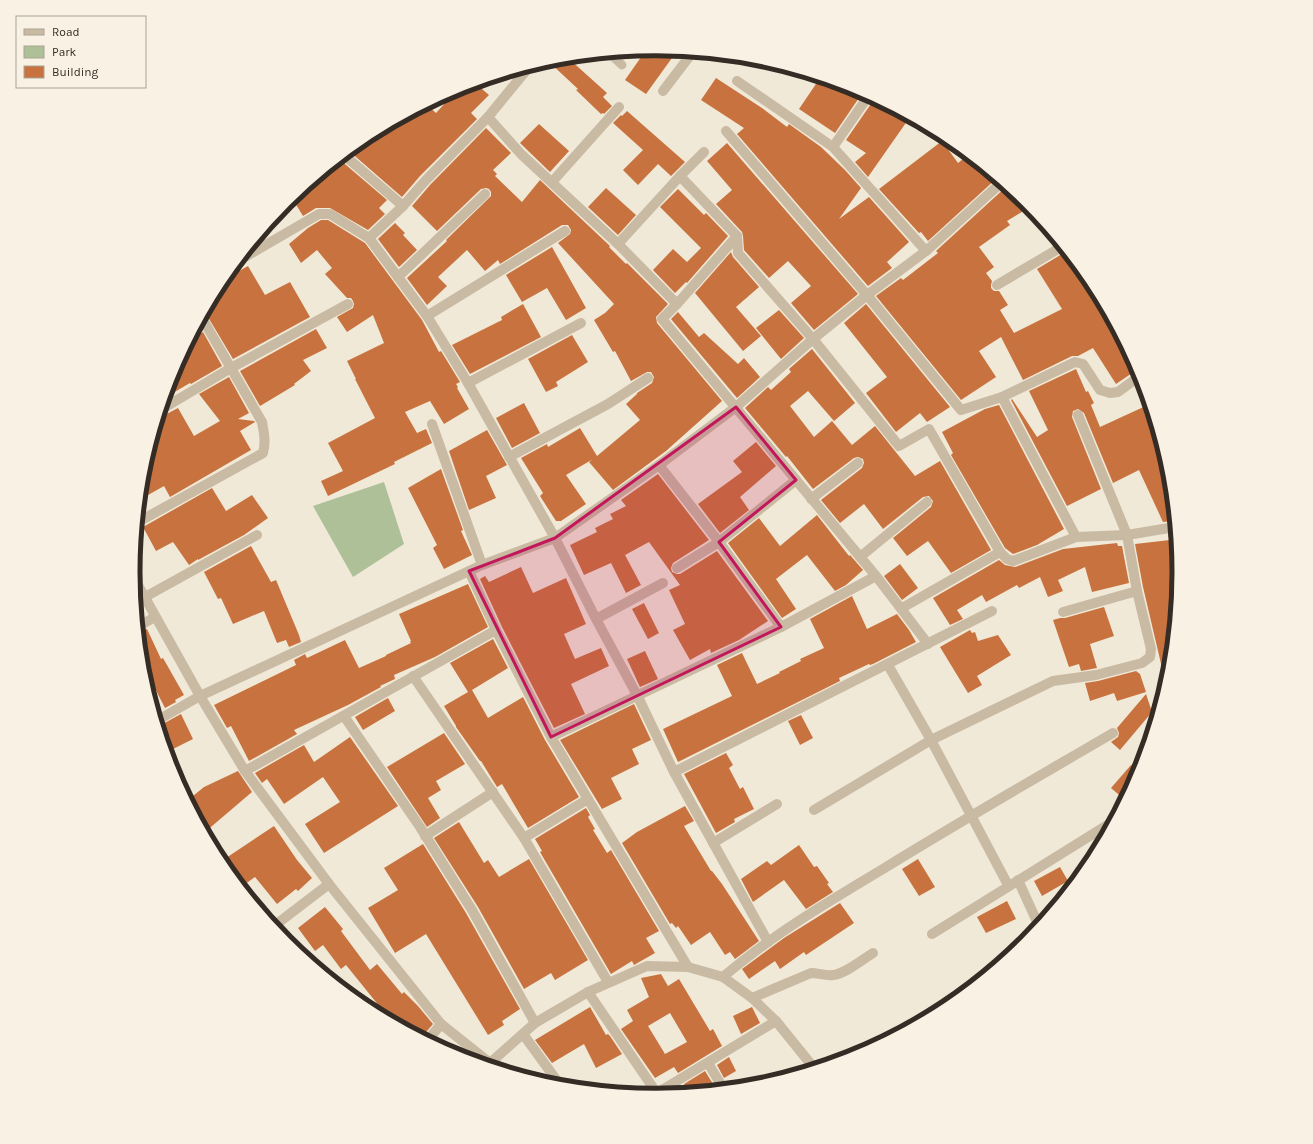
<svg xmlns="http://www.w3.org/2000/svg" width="1313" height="1144" viewBox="0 0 1313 1144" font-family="Karla,sans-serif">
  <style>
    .green { fill: #adc098 }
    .building { fill: #c8733f; fill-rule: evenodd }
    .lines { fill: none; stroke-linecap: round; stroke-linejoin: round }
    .service { stroke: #c9baa4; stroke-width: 9 }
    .minor { stroke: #c9baa4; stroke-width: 10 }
    .tertiary { stroke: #c9baa4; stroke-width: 10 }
    .marked { fill: #c2185b; fill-opacity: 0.2; stroke: #c2185b; stroke-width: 3; stroke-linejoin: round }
    .rim { fill: none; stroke: #342c25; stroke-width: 5 }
  </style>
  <rect width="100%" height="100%" fill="#f1e9d7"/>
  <path class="green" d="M384,482L404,544L353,577L313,506Z"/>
  <g class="building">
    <path d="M657,49L677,51L646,94L625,80L646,50Z"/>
    <path d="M568,58L607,93L603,97L612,106L604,114L603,113L601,114L576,90L578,89L548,61Z"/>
    <path d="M716,78L762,108L787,127L789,124L821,147L845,170L861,188L839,219L869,197L909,242L887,262L892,268L868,286L737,134L744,128L701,100Z"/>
    <path d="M820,78L857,89L863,92L835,133L799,109Z"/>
    <path d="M475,83L489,95L471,113L477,119L420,176L402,197L349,151L366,137L409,114L413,119L427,105L436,113L459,88Z"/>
    <path d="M875,98L910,117L868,177L855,162L866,153L846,140Z"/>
    <path d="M627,111L685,162L671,176L658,164L638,185L623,170L643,150L613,123L621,115L622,116Z"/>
    <path d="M539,124L569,151L550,172L520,143Z"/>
    <path d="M486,128L511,153L493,170L497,174L495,176L522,202L540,180L610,246L609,247L626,264L627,263L668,304L656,317L657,323L722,401L666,451L613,490L589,462L593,459L566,475L586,504L561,521H556L540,496L543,493L521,458L547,444L548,447L580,428L597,456L640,420L626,404L637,394V393L652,383L654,377L651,372H647L631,381L615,351L613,352L594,320L605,313L614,304L558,243L570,234L571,230L568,225H562L500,264L498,260L485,271L467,250L438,277L447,286L427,305L407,278L447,241L446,240L491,196V192L489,189L486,188L481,189L437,231L412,206L430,185Z"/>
    <path d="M942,141L958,163L968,155L997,178L928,241L921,232L919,233L879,189Z"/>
    <path d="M727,143L858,294L814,330L791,303L811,286L788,261L769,278L744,250L743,236L742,232L716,204L732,190L707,161Z"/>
    <path d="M339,159L387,200L379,208L385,214L368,230L330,208H316L303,216L292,198Z"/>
    <path d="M1007,186L1030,207L1007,221L1010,225L979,247L994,267L986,273L992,281L991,285V288L994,291H999L1008,305L1000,310L1014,333L1062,309L1037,269L1067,251L1091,282L1138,369L1116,384L1093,348L1078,356H1072L1023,380L1001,337L979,351L996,377L961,400L876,296L901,278L903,280L938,253L936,251Z"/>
    <path d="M606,188L636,215L618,235L588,207Z"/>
    <path d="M678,189L704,215L706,213L728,236L687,283L686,282L675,293L653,270L673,249L687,262L701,248L660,207Z"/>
    <path d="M321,220H328L365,243L422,320L439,352L441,351L460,382L456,384L458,387L457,388L469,409L444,424L430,401L405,412L417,433L426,429L432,443L394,462L395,464L328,496L321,481L343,471L328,443L375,418L355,379H356L347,361L384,343L373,315L347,332L337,317L353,308L354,304L353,301L351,298H347L325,274L332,268L317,250L301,263L289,244L308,228Z"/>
    <path d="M395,223L405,233L403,235L417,250L399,267L378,239Z"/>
    <path d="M552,247L586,308L566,320L547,288L522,302L506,275Z"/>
    <path d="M731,252L733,257L759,287L736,307L761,336L743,351L695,293Z"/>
    <path d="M248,266L265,295L290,282L310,317L233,359L205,312L223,280Z"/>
    <path d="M523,304L541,337L470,374L452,345L502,320L501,317Z"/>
    <path d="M866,304L950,407L927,422L920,413L896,432L866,393L887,377L844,323Z"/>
    <path d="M779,310L804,338L781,359L756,328Z"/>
    <path d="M678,312L699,337L704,333L738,364L744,358L760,377L737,398L671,319Z"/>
    <path d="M316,329L327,348L303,360L311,371L294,384L295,385L260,406L240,371Z"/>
    <path d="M203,332L222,366L191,384L190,383L166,397L173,372L190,340Z"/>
    <path d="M572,335L588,362L556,382L558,386L546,392L528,359Z"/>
    <path d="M812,349L855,403L834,421L808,391L790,406L814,437L832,421L852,445L875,426L915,476L940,461L991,550L951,573L928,541L907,556L893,538L931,507L933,501L929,496L923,497L883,529L864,504L840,523L821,500L862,468L864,463L863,459L858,457L854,458L813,489L787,456L786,457L745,408L768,387L771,390L791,372L789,369Z"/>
    <path d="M1076,369L1086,392L1088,391L1094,403L1091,405L1100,427L1150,404L1169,470L1174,521L1163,522L1139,470L1113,483L1084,413L1078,409L1073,411L1072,417L1101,489L1067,506L1011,400L1012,399L1037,437L1048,430L1029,391Z"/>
    <path d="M229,377L249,413L238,419L254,421L255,422L240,431L251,450L170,497L164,486L141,499L144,470L159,418L178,408L194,436L220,421L199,394Z"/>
    <path d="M524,403L540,433L512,448L496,418Z"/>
    <path d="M999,405L1064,529L1037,545L1013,554L1005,548L951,455L953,453L942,432L985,409Z"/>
    <path d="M487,430L507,465L486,476L496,498L469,510L449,451Z"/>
    <path d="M756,442L776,466L740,497L749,510L720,533L698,504L742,472L733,461Z"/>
    <path d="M441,469L463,530L461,531L472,555L444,569L433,548L437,545L408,488Z"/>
    <path d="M658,474L709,540L673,563L671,568L672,572L677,574H680L717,551L768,621L739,640L711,653L710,649L690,660L673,630L685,624L669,590L680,585L649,542L625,555L641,585L626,593L611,563L584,575L570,545L597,532L595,528L613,519L610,514L626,506L621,500Z"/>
    <path d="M212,488L226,511L252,495L268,518L244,535L198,560V559L189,565L173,542L156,551L143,527Z"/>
    <path d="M817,515L849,556L850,555L863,570L846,585L835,591L807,555L776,579L796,609L782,618L728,543L759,518L780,546Z"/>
    <path d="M1176,533L1178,562L1172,563L1178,591L1169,674L1166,685L1143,587L1135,544L1170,540L1168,535Z"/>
    <path d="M1117,543L1118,546H1122L1129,583L1092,592L1085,567L1058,580L1063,591L1048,597L1040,577L1019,588L1017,585L986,602L982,595L957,610L963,619L950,625L933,598L999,560L1005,565L1015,567L1063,549Z"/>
    <path d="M251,546L271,582L276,580L299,635L301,642L289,647L286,640L277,643L264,611L233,624L221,598L218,599L204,572Z"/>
    <path d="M900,564L918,588L902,600L884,576Z"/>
    <path d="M521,567L533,593L566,578L586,624L564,634L575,659L601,648L609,666L571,684L585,714L554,728L502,627L480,579L485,576L489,582Z"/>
    <path d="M468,584L488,627L435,657L394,675L395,679L380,686L381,687L348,705L294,730L297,734L249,761L231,726L227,728L214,705L296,665L294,660L305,654L307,658L345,640L359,668L386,656V655L411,643L410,641H411L399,614Z"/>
    <path d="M852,596L867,629L897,614L909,630L916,642L873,664L870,665L869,664L839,678L840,681L678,762L663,729L732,696L717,665L742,653L757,684L780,673L779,672L801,661L800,659L824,648L810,619Z"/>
    <path d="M644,603L659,633L648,639L632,609Z"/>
    <path d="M1104,607L1114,636L1090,644L1097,668L1081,671L1079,664L1069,667L1053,620L1060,618H1065Z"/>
    <path d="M147,629L161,659L163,658L184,695L175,700L176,702L165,708L143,665L139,632Z"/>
    <path d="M970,630L972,633L975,632L978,641L998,635L1011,655L977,676L982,685L968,693L940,647Z"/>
    <path d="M493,639L508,668L472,690L488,718L523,697L545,740L579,797L528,828L502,784L497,787L481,761H480L456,727V726L444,706L468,692L450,663Z"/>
    <path d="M645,651L658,679L640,687L627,659Z"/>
    <path d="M1136,671L1140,674L1146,692L1117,701L1114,693L1090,701L1085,683L1098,681Z"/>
    <path d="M1146,694L1152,712L1120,750L1111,742L1118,737L1119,733L1117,728Z"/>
    <path d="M388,698L395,711L363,730L355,717Z"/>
    <path d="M634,704L651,740L632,749L639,764L611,778L622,799L602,809L560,740Z"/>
    <path d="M181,714L193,739L167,752L159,726Z"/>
    <path d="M801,715L813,738L800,745L788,721Z"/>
    <path d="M444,733L465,764L436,781L441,790L428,798L440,818L427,827L387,767Z"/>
    <path d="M350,737L398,806L324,853L305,824L340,802L323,777L284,804L267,779L262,783L255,773L304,745L314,762Z"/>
    <path d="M726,753L733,765L729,768L740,789L743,787L754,809L734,819L735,822L716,833L684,774Z"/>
    <path d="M1131,765L1140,772L1125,800L1111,788Z"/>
    <path d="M238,771L252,792L205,832L188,800L204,787Z"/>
    <path d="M685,806L694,821L684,826L711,871H712L722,884L759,941L735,959L730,952L725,955L710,932L691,945L678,926L676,928L672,923L670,924L622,843L637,832Z"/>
    <path d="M586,808L590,815L588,817L595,829L593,830L607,853L611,850L659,931L646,938L655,953L634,965L632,961L611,974L540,852L542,851L535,839Z"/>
    <path d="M459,822L484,863L488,860L499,877L529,859L588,960L555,980L551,973L524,989L478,907L434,838Z"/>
    <path d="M274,826L297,860L312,878L298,891L296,889L277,904L255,877L241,887L223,860Z"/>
    <path d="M423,844L466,913L520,1009L502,1021L504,1025L488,1035L426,934L395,953L368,908L398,890L384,868Z"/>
    <path d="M799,845L814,867L817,866L829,883L827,884L833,892L806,909L784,880L753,902L741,879L767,861L771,865Z"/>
    <path d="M918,859L935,887L919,896L902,869Z"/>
    <path d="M1060,867L1068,881L1042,896L1034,881Z"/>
    <path d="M1007,901L1016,919L986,933L977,917Z"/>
    <path d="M840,903L854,923L806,955L804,952L780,969L775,961L749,979L742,969L784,938Z"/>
    <path d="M325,907L343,929L341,931L370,970L377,964L402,994L404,992L418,1006L433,1024L422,1037L381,1015L384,1012L346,965L341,969L323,945L315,951L298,928Z"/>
    <path d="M661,974L668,986L679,979L710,1031L713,1029L722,1046L678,1073L674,1067L655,1078L621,1029L633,1021L627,1010L649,997L641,978ZM670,1013L687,1042L665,1054L648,1026Z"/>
    <path d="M590,1007L606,1035L608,1034L610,1036L622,1054L596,1068L584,1044L552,1063L535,1040Z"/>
    <path d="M752,1007L760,1023L741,1034L733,1016Z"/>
    <path d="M729,1057L736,1071L724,1078L717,1065Z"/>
    <path d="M705,1071L713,1084L709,1087L711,1090L688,1092L684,1084Z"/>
  </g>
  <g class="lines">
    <path class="service" d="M610,54L622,65"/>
    <g class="minor">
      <path d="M737,81L833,147"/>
      <path d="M663,91L692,53"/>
      <path d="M869,95L833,147L926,251"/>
      <path d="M488,117L521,154L618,244L677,304L662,319L876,576L928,644"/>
      <path d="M726,131L867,295L961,410L1002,397L1075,362L1083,364L1100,390L1110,393L1118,392L1141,375"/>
      <path d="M344,155L403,206"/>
      <path d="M680,176L737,236L738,253L813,339L899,446L929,429L1000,552"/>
      <path d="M552,182L619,107"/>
      <path d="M369,238L403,206L425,181L488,117L529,67"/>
      <path d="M618,244L680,176L704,152"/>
      <path d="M238,261L319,214H330L369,238L427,316L468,383L555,538L596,619L638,697L674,772L768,942"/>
      <path d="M398,277L485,194"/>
      <path d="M997,285L1063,246"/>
      <path d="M677,304L737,236"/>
      <path d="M427,316L565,231"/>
      <path d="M468,383L581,323"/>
      <path d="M1002,397L1076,537"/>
      <path d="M162,409L231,368L348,304"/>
      <path d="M432,424L482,565"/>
      <path d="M509,457L608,404L648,378"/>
      <path d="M659,465L719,542L781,627"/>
      <path d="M811,499L858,463"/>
      <path d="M138,522L263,453C266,442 264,433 262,422L202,318"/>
      <path d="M860,557L927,502"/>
      <path d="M677,568L719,542L796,480"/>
      <path d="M469,571L496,630L551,737L688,967"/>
      <path d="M145,597L257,535"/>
      <path d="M902,608L1000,552L1007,559L1013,561L1076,537L1127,535L1175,527"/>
      <path d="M1063,612L1137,591"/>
      <path d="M596,619L663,583"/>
      <path d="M139,626L155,617"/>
      <path d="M888,665L931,740L1008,885"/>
      <path d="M413,676L524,838L608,982"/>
      <path d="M344,716L420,827L472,910L535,1023"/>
      <path d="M158,720L200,696L482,565L555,538L659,465L736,407L813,339L867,295L926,251L1002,182"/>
      <path d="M551,737L781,627L876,576"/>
      <path d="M245,771L496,630"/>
      <path d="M674,772L992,611"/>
      <path d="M814,810L931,740L1053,681L1096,675L1142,663L1150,657L1151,649L1137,591L1127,535L1078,415"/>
      <path d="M425,836L493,792"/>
      <path d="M524,838L588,799"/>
      <path d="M713,843L777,804"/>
      <path d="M1018,880L1039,926"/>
      <path d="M274,926L329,884"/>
      <path d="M932,934L1109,824L1115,818"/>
      <path d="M723,977C772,935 828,902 883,869C959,822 1036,778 1113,733"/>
      <path d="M588,992L658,1095"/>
      <path d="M752,998L811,973C818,973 826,976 833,975C845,974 863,959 873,953"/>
      <path d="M523,1034L560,1085"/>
      <path d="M428,1040L441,1024"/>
      <path d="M708,1063L723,1088"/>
      <path d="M657,1093L776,1021"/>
    </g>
    <g class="tertiary">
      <path d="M134,578L200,696L245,771L329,884L441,1024L490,1063"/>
      <path d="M490,1066V1063L535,1023L588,992L647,966L688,967L723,977L752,998L776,1021L814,1068"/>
    </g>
  </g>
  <path class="marked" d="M736,407L796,480L719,542L781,627L551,737L469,571L555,538Z"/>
  <path d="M0 0H1313V1144H0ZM140 572a516 516 0 1 1 1032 0a516 516 0 1 1-1032 0Z" fill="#f9f2e4" fill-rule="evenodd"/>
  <path class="rim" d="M140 572a516 516 0 1 1 1032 0a516 516 0 1 1-1032 0Z"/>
  <rect x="16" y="16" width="130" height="72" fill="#f9f2e4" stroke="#aaa398"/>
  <rect x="24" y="29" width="20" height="6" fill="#c9baa4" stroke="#aaa398"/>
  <text x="52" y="36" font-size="12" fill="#342c25">Road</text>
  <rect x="24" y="46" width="20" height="12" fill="#adc098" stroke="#aaa398"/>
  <text x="52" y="56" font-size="12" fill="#342c25">Park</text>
  <rect x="24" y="66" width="20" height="12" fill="#c8733f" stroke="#aaa398"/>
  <text x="52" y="76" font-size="12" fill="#342c25">Building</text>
</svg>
